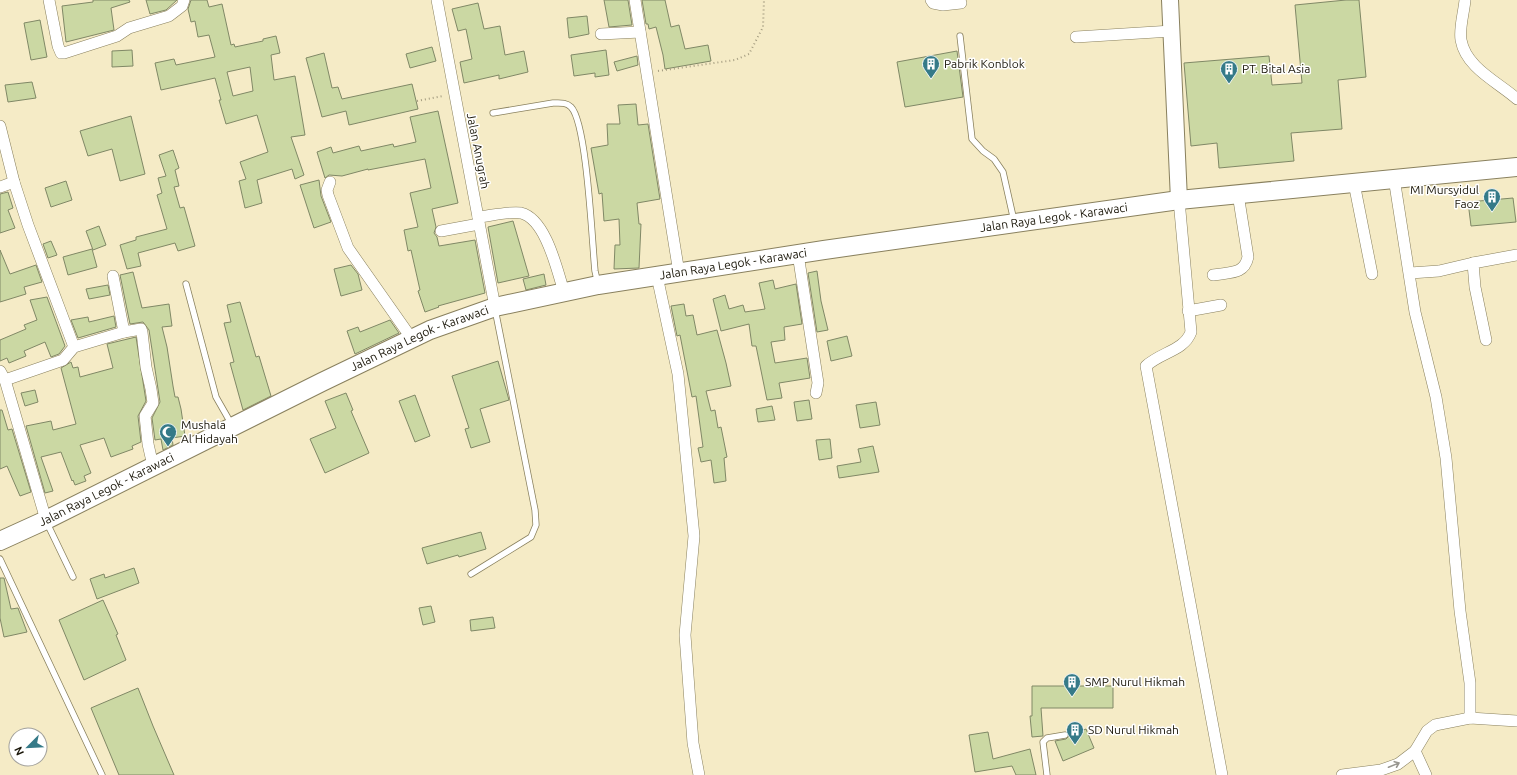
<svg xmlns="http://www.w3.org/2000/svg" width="1517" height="775" viewBox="0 0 1517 775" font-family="Ubuntu,sans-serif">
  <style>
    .building { fill: #cbd8a3; stroke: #808866; fill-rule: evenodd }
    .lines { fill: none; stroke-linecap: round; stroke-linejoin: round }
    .lane-casing { stroke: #89805e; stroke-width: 7 }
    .street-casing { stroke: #89805e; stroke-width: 12 }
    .secondary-casing { stroke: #89805e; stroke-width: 18 }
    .primary-casing { stroke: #89805e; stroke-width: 20 }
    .path { stroke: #a59d81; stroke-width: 2; stroke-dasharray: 1 3; stroke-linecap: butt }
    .lane { stroke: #fff; stroke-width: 5.5 }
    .street { stroke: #fff; stroke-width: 11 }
    .secondary { stroke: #fff; stroke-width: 16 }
    .primary { stroke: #fff; stroke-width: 18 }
    .oneway { stroke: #989690 }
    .labels { text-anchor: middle; stroke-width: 3; stroke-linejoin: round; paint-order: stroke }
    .poi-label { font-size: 12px; fill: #1a1609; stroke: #fff; text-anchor: start }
    .street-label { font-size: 12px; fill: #1a1609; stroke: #fff }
  </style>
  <rect width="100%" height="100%" fill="#f5ebc6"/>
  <g class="building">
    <path d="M93,0H129L130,2L111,8L114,30L66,42L62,6L93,2Z"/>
    <path d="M146,0H177L166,10L150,14Z"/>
    <path d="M191,0H207L209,7L222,4L231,45L234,44L235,47L263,41V39L276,36L280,53L271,55L274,80L295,76L305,135L291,137L304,175L295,179L292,169L257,180L262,203L245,208L239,181L246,179L240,162L268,152L257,115L226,124L219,100H221L215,78L161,90L155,63L174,59L176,65L215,57L209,35L198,37L195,21L191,22L188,9ZM250,67L253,91L233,96L227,72Z"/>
    <path d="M604,0H628L632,25L609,27Z"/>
    <path d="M642,0H665L671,27L679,25L685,49L708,45L711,61L665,69L663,55L656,27L649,29L648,24H646Z"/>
    <path d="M1346,0H1359L1366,77L1338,80L1342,129L1291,133L1294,161L1219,168L1217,143L1191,146L1184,63L1269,56L1272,85L1302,83L1295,5Z"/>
    <path d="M478,3L484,29L500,26L505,55L524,51L528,72L499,79V75L464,83L460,62L472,59L466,29L458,31L452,9Z"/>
    <path d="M587,16L589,34L569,38L567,18Z"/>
    <path d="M40,20L47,57L31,60L24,23Z"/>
    <path d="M432,47L436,61L410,68L406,54Z"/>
    <path d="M132,50L133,66L112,67V51Z"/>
    <path d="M606,50L609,75L595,77V73L574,76L571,55Z"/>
    <path d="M957,51L963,97L905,107L897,62Z"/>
    <path d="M324,53L332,88L338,87L342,99L412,84L418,109L349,125L346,111L322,117L306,58Z"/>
    <path d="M637,56L638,65L617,71L614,62Z"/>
    <path d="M32,82L36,98L8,102L5,85Z"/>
    <path d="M636,104L638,125L648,124L660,199L637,203L639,224H641L639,268L614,269L615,245H620L619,219L604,221L602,193L599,194L591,148L608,145L607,124H620L618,105Z"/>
    <path d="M438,111L458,203L432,209L436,227L434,233L437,237L439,246L475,240L485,293L438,306L439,307L425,312L418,291L420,290L411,250L408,251L404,230L418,227L410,193L431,188L425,159L368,170V169L342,176L329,175L325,178L317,152L331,147L333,153L359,146L361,151L393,144L394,147L416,142L410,117Z"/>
    <path d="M131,116L145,174L120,181L112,149L88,156L80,131Z"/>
    <path d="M173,150L179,168L175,170L179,186L174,187L180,208L184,207L195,246L178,251L175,243L138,253L141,266L127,269L120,245L136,240V237L167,229L157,195L162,193L158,178L166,176L159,155Z"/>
    <path d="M319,180L321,196L331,222L314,228L300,185Z"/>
    <path d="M66,181L72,200L51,207L45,188Z"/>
    <path d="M8,192L13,208L8,210L15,228L0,233V194Z"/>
    <path d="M1513,198L1516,222L1471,226L1468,202Z"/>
    <path d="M513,221L529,276L498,283L488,227Z"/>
    <path d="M99,226L106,245L93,250L86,231Z"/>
    <path d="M51,241L57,255L48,258L43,244Z"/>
    <path d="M92,249L97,267L68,275L63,257Z"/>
    <path d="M0,250L10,274L36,265L42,282L24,287L26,294L0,302Z"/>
    <path d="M351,265L358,274L362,290L341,296L334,269Z"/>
    <path d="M817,271L821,301L828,330L817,332L808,273Z"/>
    <path d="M133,272L142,308L169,304L172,326L162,327L167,347L173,386L175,397H178L181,409L185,436L172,438L173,445L163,450L161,439L155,440L152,418L160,402L149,330L143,322L130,324L120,275Z"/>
    <path d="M544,274L546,285L526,290L523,279Z"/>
    <path d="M773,280L775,289L796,284L802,324L784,327L785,340L771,342L775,363L807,358L810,378L779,383L782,398L767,400L756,346H752L749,324L721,331L713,299L725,295L729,309L743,305L745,312L765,309L759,283Z"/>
    <path d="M108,285L110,295L89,299L86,289Z"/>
    <path d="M47,297L65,346L59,354L51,357L45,342L24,351L26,356L9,363L7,358L0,361V340L26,329L24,325L37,320L30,300Z"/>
    <path d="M240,302L256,357L259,356L271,396L243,410L230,363L234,362L224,323L231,322L227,305Z"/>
    <path d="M684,304L686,316L693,315L697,335L717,330L726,363L731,386L706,391L711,411L715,410L718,428L721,427L727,457L724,458L726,481L714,483L711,460L701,462L698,448L703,447L696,396L692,397L680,335L677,336L671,306Z"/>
    <path d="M114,316L116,327L78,338L71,320L88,317L89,322Z"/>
    <path d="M390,320L399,333L355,354L347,331L358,327L360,332Z"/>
    <path d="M847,336L852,356L831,361L827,341Z"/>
    <path d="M136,337L146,401L138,416L141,442L132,446L133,449L111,457L104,438L80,445L91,473L84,476L86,481L75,485L73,480L72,481L61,452L41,457L53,491L45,493L26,426L51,421L53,430L76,424L61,368L71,362L73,368L78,367L80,377L113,368L107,344Z"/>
    <path d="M498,361L509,400L480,409L490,442L471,448L465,429L469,428L452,376Z"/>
    <path d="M35,390L38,402L25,406L21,393Z"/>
    <path d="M346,393L353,410L351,411L369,453L325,473L310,439L336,428L325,401Z"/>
    <path d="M415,395L430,436L415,442L399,401Z"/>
    <path d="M809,400L812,419L797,421L794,402Z"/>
    <path d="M876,402L880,425L860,428L856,405Z"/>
    <path d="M772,406L775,420L758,422L756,409Z"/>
    <path d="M0,410H2L8,430L12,429L31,492L20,496L7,466L0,469Z"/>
    <path d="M830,439L832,458L819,460L816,440Z"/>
    <path d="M873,446L879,472L839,478L837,466L861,462L858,449Z"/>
    <path d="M481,532L486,549L459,557L458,555L427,564L422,548Z"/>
    <path d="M134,568L139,583L97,599L90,579L104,574L105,578Z"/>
    <path d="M0,578H4L11,609L18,608L27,632L4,637L0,618Z"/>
    <path d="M103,600L118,634L116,635L126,660L84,680L59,620Z"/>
    <path d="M431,606L435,622L423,625L419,608Z"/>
    <path d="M493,617L495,628L471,631L470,620Z"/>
    <path d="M1032,686H1113V708H1041L1043,736L1032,737L1030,716H1032Z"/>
    <path d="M138,688L153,726L174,775H119L101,732L91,708Z"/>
    <path d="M1086,729L1094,748L1063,761L1055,741L1066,739L1069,736Z"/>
    <path d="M988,732L993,759L1030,749L1036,775H1016L1012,766L975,772L969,735Z"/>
  </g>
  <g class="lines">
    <g class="lane-casing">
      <g id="lane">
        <path d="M960,36L972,139L983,151L994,159L1003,172L1014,221"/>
        <path d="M493,113L553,103C560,103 566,102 571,107C587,123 592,242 595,271L598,284"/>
        <path d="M186,284L216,397L232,425"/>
        <path d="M47,523L73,577"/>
        <path d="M0,559L102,775"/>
        <path d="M471,574L531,537L536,525L535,510L495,309"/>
        <path d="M1047,775L1043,742L1047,738L1065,735"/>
      </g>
    </g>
    <g class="street-casing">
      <g id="street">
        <path d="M49,0L58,46L61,53H64L117,36L129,28L169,16L182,6L184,0"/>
        <path d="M437,0L495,307"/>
        <path d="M635,0L679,273"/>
        <path d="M931,0L933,3L943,5L961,3"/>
        <path d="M1465,0C1464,12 1459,28 1461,40C1466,68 1498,82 1517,99"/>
        <path d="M601,34L640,32"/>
        <path d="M1076,37L1172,31"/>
        <path d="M0,126L14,182L28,225L74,347"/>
        <path d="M1394,178L1415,312L1436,397L1446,458L1460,611L1470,683V718"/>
        <path d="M330,182L327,190L328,195L348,248L412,339"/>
        <path d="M1354,183L1372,274"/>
        <path d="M0,187L14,182"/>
        <path d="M1179,200L1191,332C1184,351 1161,352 1146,366L1222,775"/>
        <path d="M478,217C489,216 511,211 521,213C546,219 557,270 564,292"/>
        <path d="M441,231L479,224"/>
        <path d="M798,254L818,383L816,393"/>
        <path d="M1410,273L1439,271L1473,263"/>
        <path d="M1213,275C1230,272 1244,275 1248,257L1238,194"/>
        <path d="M113,276L124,332L141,329L142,332L146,367L151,389L153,403L145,416L148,444L153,466"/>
        <path d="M657,276L678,374L694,536L685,635L693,743L699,775"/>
        <path d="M1188,311L1221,305"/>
        <path d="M1486,340L1475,287L1473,263L1517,255"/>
        <path d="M0,371L5,380L46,520"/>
        <path d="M5,380L63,360L74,347L124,332"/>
        <path d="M1415,751L1426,775"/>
        <path d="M1342,775L1381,770L1398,764L1415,751L1427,731L1435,725L1470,718L1517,721"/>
      </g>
    </g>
    <g class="secondary-casing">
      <path id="secondary" d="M1170,0L1179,200"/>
    </g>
    <g class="primary-casing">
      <g id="primary">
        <path id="s1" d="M0,541L46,520L322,382L430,330L495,307L598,285L824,250L1179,200L1517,167"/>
      </g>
    </g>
    <g class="path">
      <path d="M658,71L735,60L749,54L763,27L764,0"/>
      <path d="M417,101L443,96"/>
    </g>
    <use href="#lane" class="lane"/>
    <use href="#street" class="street"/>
    <use href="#secondary" class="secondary"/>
    <use href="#primary" class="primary"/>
  </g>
  <defs><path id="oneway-shaft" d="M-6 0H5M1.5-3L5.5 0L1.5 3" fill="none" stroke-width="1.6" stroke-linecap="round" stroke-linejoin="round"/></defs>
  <use class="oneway" href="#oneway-shaft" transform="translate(1394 765) rotate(-22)"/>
  <defs>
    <g id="building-pin" transform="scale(0.9)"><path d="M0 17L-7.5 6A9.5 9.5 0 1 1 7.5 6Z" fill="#357a88" stroke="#fff"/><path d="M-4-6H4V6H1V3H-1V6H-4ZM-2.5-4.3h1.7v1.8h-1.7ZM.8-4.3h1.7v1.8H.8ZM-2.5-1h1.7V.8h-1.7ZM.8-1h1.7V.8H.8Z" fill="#fff"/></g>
    <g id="mosque-pin" transform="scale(0.9)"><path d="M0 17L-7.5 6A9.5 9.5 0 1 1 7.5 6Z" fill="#357a88" stroke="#fff"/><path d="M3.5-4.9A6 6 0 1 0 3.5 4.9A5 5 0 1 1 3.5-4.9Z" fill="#fff"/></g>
  </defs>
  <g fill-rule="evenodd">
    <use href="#building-pin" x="931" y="64"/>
    <use href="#building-pin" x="1229" y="69"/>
    <use href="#building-pin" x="1492" y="197"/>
    <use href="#mosque-pin" x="168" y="432"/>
    <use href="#building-pin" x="1072" y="682"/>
    <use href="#building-pin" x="1075" y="730"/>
  </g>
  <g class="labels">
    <g class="poi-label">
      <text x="944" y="68">Pabrik Konblok</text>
      <text x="1242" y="73">PT. Bital Asia</text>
      <text x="1479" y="194" text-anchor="end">MI Mursyidul<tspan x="1479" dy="14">Faoz</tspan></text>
      <text x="181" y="429">Mushala<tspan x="181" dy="14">Al Hidayah</tspan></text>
      <text x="1085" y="686">SMP Nurul Hikmah</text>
      <text x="1088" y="734">SD Nurul Hikmah</text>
    </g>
    <g class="street-label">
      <text transform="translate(478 151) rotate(79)" y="4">Jalan Anugrah</text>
      <text dy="4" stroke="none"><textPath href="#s1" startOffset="1114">Jalan Raya Legok - Karawaci</textPath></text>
      <text dy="4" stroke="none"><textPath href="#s1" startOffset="790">Jalan Raya Legok - Karawaci</textPath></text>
      <text dy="4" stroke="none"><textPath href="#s1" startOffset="466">Jalan Raya Legok - Karawaci</textPath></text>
      <text dy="4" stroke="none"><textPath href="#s1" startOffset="118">Jalan Raya Legok - Karawaci</textPath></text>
    </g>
  </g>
  <g transform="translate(28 747) rotate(246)"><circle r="19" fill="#ffffff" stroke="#a3a29d"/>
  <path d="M0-3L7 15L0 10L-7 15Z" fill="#357a88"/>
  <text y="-6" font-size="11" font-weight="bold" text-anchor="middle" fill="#1a1609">N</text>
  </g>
</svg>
